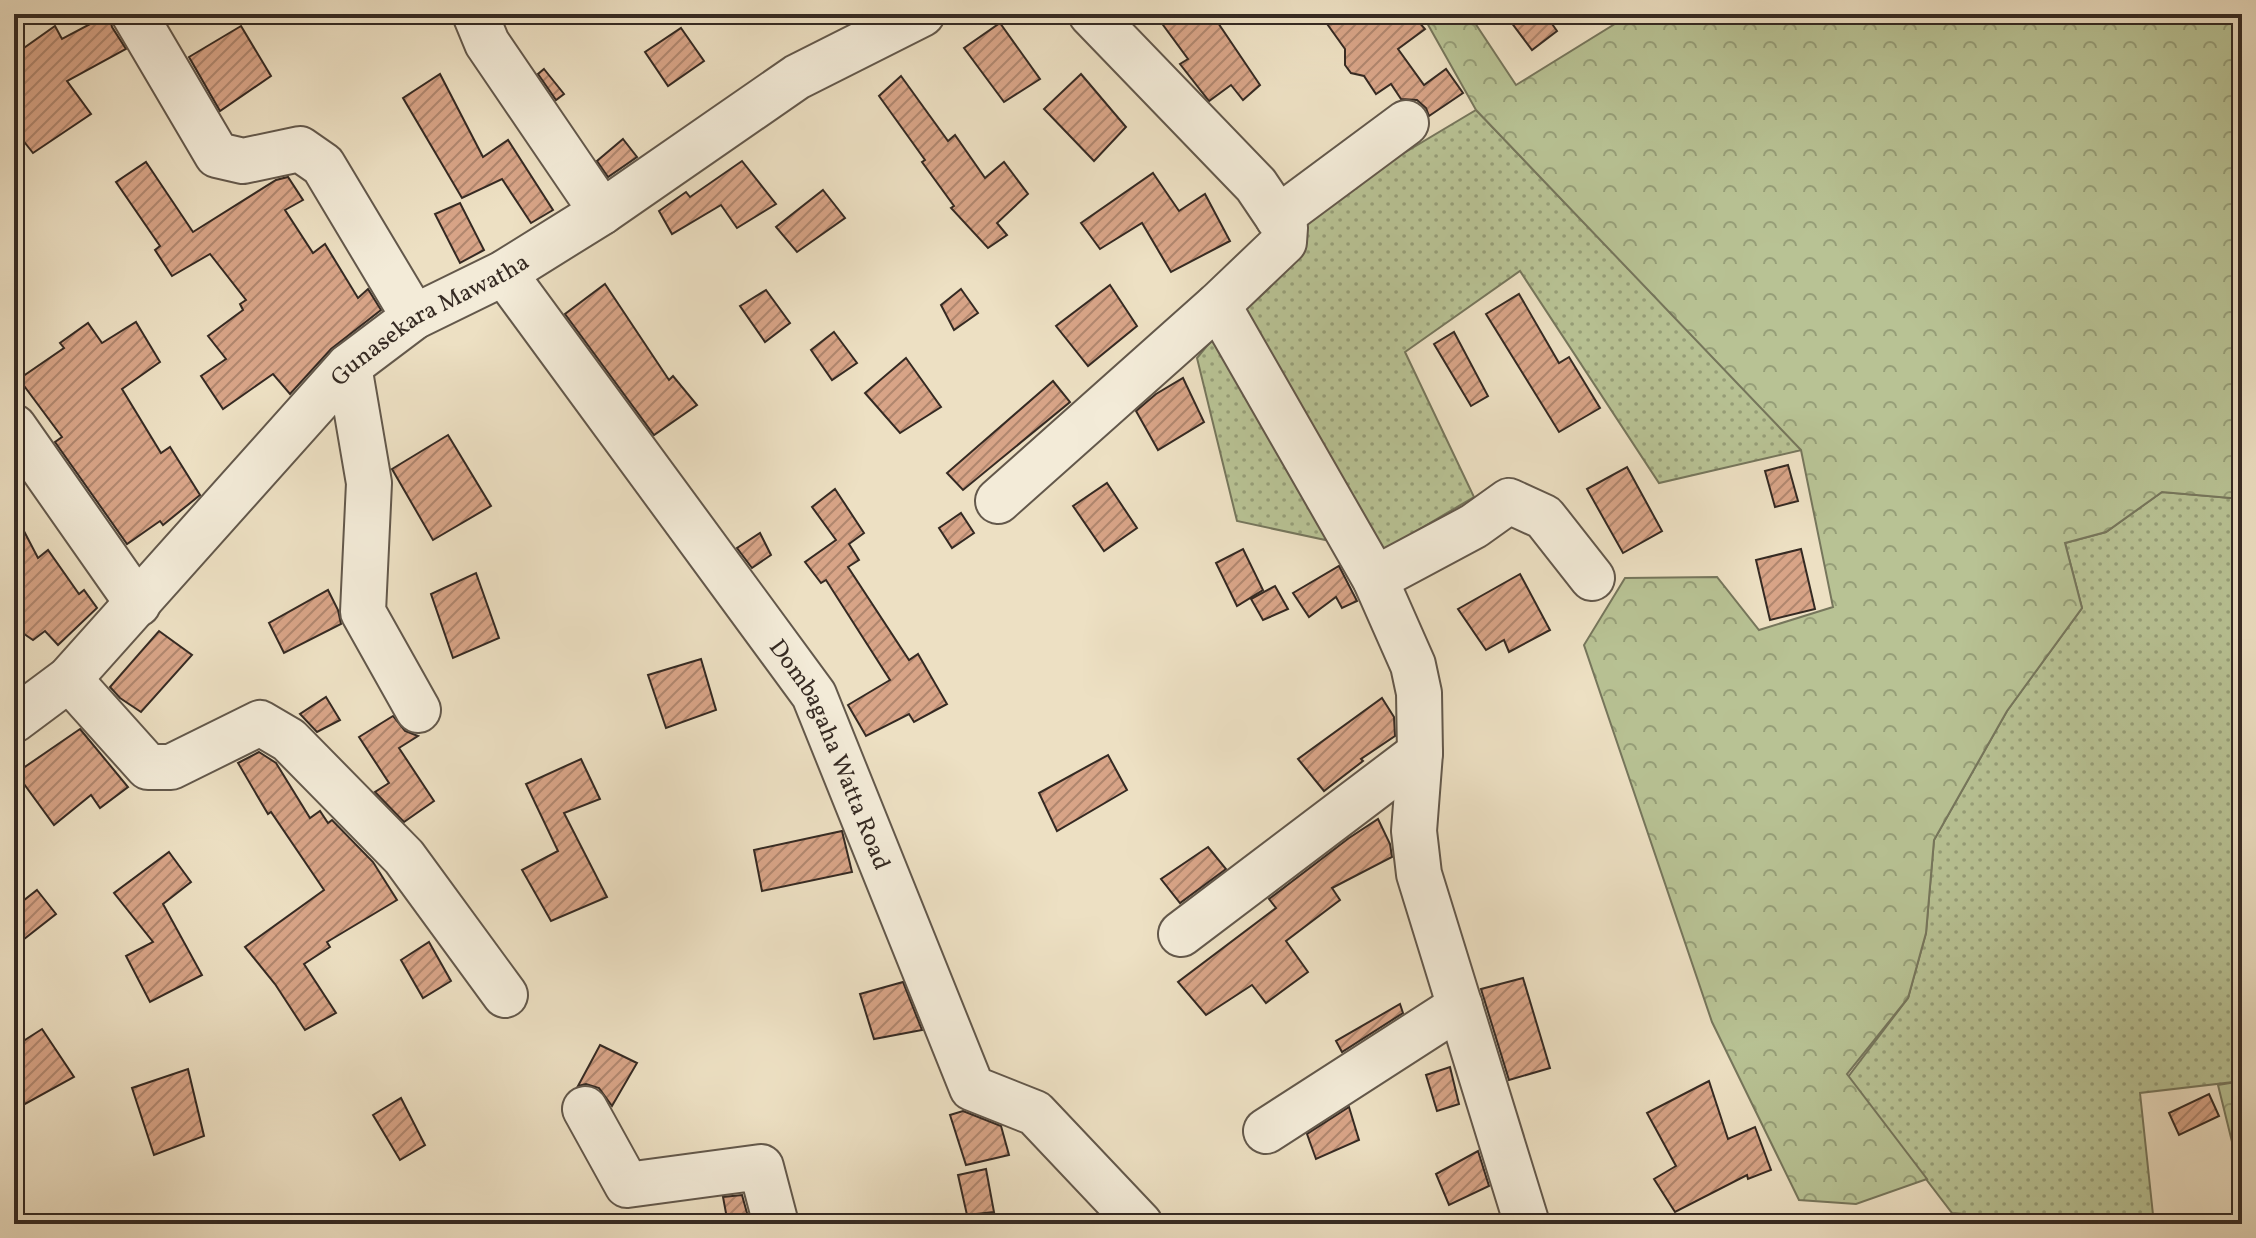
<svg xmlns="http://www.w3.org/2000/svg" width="2256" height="1238" viewBox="0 0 2256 1238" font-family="Vollkorn,serif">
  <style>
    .grass { fill: url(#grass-dots); stroke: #76765c; stroke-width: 2 }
    .forest { fill: url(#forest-crowns); stroke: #76765c; stroke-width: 2 }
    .building { fill: url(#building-hatch); stroke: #352a23; stroke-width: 2 }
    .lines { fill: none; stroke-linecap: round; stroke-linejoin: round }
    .minor-casing { stroke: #63584b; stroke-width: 48 }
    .minor { stroke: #f3ebd8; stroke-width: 44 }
    .labels { text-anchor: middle; stroke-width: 8; stroke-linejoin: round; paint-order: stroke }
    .street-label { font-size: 24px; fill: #352a23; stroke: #f3ebd8 }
  </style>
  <defs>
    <pattern id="grass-dots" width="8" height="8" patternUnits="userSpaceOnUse" patternTransform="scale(2)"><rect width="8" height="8" fill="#b8c294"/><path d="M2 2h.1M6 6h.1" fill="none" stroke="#969e78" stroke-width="1.8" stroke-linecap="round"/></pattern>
    <pattern id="forest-crowns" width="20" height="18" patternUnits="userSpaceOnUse" patternTransform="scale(2)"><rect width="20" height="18" fill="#b8c294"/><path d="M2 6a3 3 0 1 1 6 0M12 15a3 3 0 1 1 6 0" fill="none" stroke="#969e78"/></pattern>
    <pattern id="building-hatch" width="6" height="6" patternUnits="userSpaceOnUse" patternTransform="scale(2)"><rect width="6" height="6" fill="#d8a487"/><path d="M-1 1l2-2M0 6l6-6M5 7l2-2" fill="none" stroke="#b0866e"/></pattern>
  </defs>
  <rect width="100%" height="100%" fill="#ede0c3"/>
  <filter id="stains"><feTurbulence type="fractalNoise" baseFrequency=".0025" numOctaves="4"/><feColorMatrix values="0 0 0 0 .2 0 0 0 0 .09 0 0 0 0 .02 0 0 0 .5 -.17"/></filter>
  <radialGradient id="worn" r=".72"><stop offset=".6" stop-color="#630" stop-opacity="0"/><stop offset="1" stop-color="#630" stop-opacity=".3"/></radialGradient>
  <g class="grass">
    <path d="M1476,110L1802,450L1659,483L1520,271L1405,352L1474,497L1381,552L1237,521L1197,358L1327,199Z"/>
    <path d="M2162,492L2242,499V1081L2140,1093L2154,1224H2088L1952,1213L1848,1077L1908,998L1926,933L1934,840L2007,711L2082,608L2065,543L2106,532Z"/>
  </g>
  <g class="forest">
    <path d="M1422,14H1469L1516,85L1631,14H2242V499L2162,492L2106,532L2065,543L2082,608L2007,711L1934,840L1926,933L1908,998L1847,1074L1927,1179L1856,1204L1799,1200L1712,1022L1584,645L1625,578L1717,577L1759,630L1833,607L1801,450L1476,110Z"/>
    <path d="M2242,1081V1159L2235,1154L2218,1085Z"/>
  </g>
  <g class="building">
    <path d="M109,14L112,27L126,49L67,81L91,114L33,153L14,129V55L55,26L62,39Z"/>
    <path d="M1155,14H1212L1260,85L1243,100L1231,85L1209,101L1180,64L1188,59Z"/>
    <path d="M1320,14H1412L1425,29L1398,49L1424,85L1446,69L1463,93L1429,116L1426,108L1417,100L1401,99L1391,84L1376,94L1364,76L1351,73L1345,65V49Z"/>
    <path d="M1505,14H1545L1557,31L1532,50Z"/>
    <path d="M1000,23L1040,79L1004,102L964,48Z"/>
    <path d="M241,26L271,76L220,111L189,57Z"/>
    <path d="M681,28L704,61L668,86L645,52Z"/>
    <path d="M544,69L564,94L556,100L538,74Z"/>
    <path d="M440,74L483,157L508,140L553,210L531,223L502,179L462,198L403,98Z"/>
    <path d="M1081,74L1126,127L1094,161L1044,109Z"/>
    <path d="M901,76L948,141L955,135L985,178L1004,162L1028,194L997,223L1007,235L988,248L951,208L954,206L922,162L925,160L879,96Z"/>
    <path d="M623,139L637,157L608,177L597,161Z"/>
    <path d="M742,161L776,204L737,228L721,205L672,234L659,211L686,192L690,197Z"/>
    <path d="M146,162L193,232L276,180L288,177L303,200L285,210L313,253L325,244L358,298L368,289L381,310L331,349L290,394L273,374L223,409L201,376L226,359L208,336L243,310L240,304L246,300L210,254L172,276L155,250L160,246L116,182Z"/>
    <path d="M1153,173L1179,211L1205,194L1230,241L1171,272L1142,223L1100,249L1081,223Z"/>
    <path d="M823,190L845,218L797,252L776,227Z"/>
    <path d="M460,203L484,250L460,263L435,214Z"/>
    <path d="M605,284L669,380L673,376L697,405L654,435L565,314Z"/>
    <path d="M1110,285L1137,326L1088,366L1056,326Z"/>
    <path d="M961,289L978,313L954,330L941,305Z"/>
    <path d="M766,290L790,323L765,342L740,306Z"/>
    <path d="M1519,294L1559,363L1569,357L1600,408L1559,432L1486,314Z"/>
    <path d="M136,322L160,362L122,389L161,453L170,447L200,495L163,525L160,521L127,544L55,442L62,437L19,379L64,348L60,343L88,323L102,343Z"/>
    <path d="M834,332L857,363L832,380L811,350Z"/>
    <path d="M1454,332L1488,396L1471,406L1434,344Z"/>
    <path d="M906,358L941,407L900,433L865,393Z"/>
    <path d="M1183,378L1204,422L1158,450L1136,411L1156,394Z"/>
    <path d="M1053,381L1070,402L963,490L947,473Z"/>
    <path d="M448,435L491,506L433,540L392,469Z"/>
    <path d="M1788,465L1798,501L1775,507L1765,471Z"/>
    <path d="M1627,467L1662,531L1623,553L1587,489Z"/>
    <path d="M1107,483L1137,528L1104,551L1073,506Z"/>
    <path d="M835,489L864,533L849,544L859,560L848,567L909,660L918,654L947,704L914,722L909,714L866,736L848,705L890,680L826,580L821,583L805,562L836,540L812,507Z"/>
    <path d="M14,512L38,558L48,550L79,594L84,590L97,608L58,645L45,631L33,640L14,627Z"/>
    <path d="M961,513L974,533L952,548L939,528Z"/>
    <path d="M760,533L771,555L752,568L737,548Z"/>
    <path d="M1243,549L1263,590L1237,606L1216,563Z"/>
    <path d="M1801,549L1815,609L1770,620L1756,560Z"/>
    <path d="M1339,566L1357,601L1342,608L1336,597L1309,617L1293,593Z"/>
    <path d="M476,573L499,638L453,658L431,594Z"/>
    <path d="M1520,574L1550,630L1509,652L1504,640L1486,650L1458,609Z"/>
    <path d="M1275,586L1288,609L1263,620L1251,599Z"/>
    <path d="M328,590L338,610L341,624L284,653L269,623Z"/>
    <path d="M159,631L192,655L141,712L120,698L110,687Z"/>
    <path d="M701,659L716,710L666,728L648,675Z"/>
    <path d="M326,697L340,720L317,732L300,714Z"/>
    <path d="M1382,698L1394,717L1395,736L1361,759L1363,761L1324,791L1298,759Z"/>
    <path d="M393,716L405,731L418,736L399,748L434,801L404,822L375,792L389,783L359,737Z"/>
    <path d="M80,729L128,787L100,808L91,795L54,825L16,773Z"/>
    <path d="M259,752L276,763L310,818L320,811L328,823L332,820L373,862L397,900L327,942L330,947L304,964L336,1013L305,1030L275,984L245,947L324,890L271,812L268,814L238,763Z"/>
    <path d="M1108,755L1127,790L1057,831L1039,793Z"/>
    <path d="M581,759L600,799L564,813L607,897L551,921L522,870L558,851L526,784Z"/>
    <path d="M1378,819L1390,844L1392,857L1332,888L1340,900L1286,941L1308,972L1266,1003L1252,985L1206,1015L1178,982L1276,908L1269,899L1349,838Z"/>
    <path d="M842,831L852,872L762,891L754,850Z"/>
    <path d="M1208,847L1226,869L1180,903L1161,879Z"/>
    <path d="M169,852L191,882L163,904L202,975L150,1002L126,956L153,942L114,893Z"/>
    <path d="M37,890L56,914L14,947V908Z"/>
    <path d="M429,942L451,981L423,998L401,960Z"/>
    <path d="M1523,978L1550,1068L1509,1080L1481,989Z"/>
    <path d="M903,982L922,1030L874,1039L860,994Z"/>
    <path d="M1400,1004L1403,1013L1342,1052L1336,1041Z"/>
    <path d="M42,1029L74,1077L14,1110V1047Z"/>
    <path d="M600,1045L637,1063L612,1106L599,1088L586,1084L578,1086Z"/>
    <path d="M1450,1067L1459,1104L1437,1111L1426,1075Z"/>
    <path d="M188,1069L204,1136L154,1155L132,1088Z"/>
    <path d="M1709,1081L1728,1139L1755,1127L1771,1170L1748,1179L1747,1175L1675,1212L1654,1179L1676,1166L1647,1113Z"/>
    <path d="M2209,1094L2219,1116L2179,1135L2169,1113Z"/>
    <path d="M401,1098L425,1145L400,1160L373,1115Z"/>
    <path d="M1349,1107L1359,1140L1316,1159L1307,1134Z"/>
    <path d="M963,1111L1001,1126L1009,1155L966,1165L950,1115Z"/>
    <path d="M1478,1151L1489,1186L1449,1205L1436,1174Z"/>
    <path d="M986,1169L994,1212L967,1215L958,1175Z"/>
    <path d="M742,1195L750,1224H728L723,1197Z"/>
  </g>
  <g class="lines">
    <g class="minor-casing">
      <g id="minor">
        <path d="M134,14L217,155L243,161L300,149L323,165L414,317"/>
        <path d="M475,14L487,43L602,212"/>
        <path d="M1278,218L1406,123"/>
        <path id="s1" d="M504,273L814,695L972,1088L1035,1113L1140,1224"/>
        <path d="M1218,305L1375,579L1413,665L1419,693L1420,753L1414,831L1419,874L1527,1224"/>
        <path d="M349,366L369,483L363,612L418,710"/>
        <path d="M14,427L138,604"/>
        <path d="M998,501L1218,305L1284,242L1285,228L1256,185L1091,14"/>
        <path d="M1375,579L1474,526L1509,501L1544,517L1592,578"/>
        <path d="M69,679L148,767H171L260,723L289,740L404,857L505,995"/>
        <path id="s2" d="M14,720L69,679L349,366L414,317L504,273L602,212L797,77L922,14"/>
        <path d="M1181,934L1420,753"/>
        <path d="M585,1109L627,1185L761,1167L776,1224"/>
        <path d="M1266,1131L1460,1006"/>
      </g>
    </g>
    <use href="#minor" class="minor"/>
  </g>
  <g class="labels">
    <g class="street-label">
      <text dy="8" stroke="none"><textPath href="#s2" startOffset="582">Gunasekara Mawatha</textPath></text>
      <text dy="8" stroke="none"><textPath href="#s1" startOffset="584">Dombagaha Watta Road</textPath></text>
    </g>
  </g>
  <rect width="2256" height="1238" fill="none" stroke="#ede0c3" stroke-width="48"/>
  <rect x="16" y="16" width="2224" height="1206" fill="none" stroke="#352a23" stroke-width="4"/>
  <rect x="24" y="24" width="2208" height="1190" fill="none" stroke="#352a23" stroke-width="2"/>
  <rect width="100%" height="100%" filter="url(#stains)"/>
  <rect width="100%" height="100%" fill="url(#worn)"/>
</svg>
